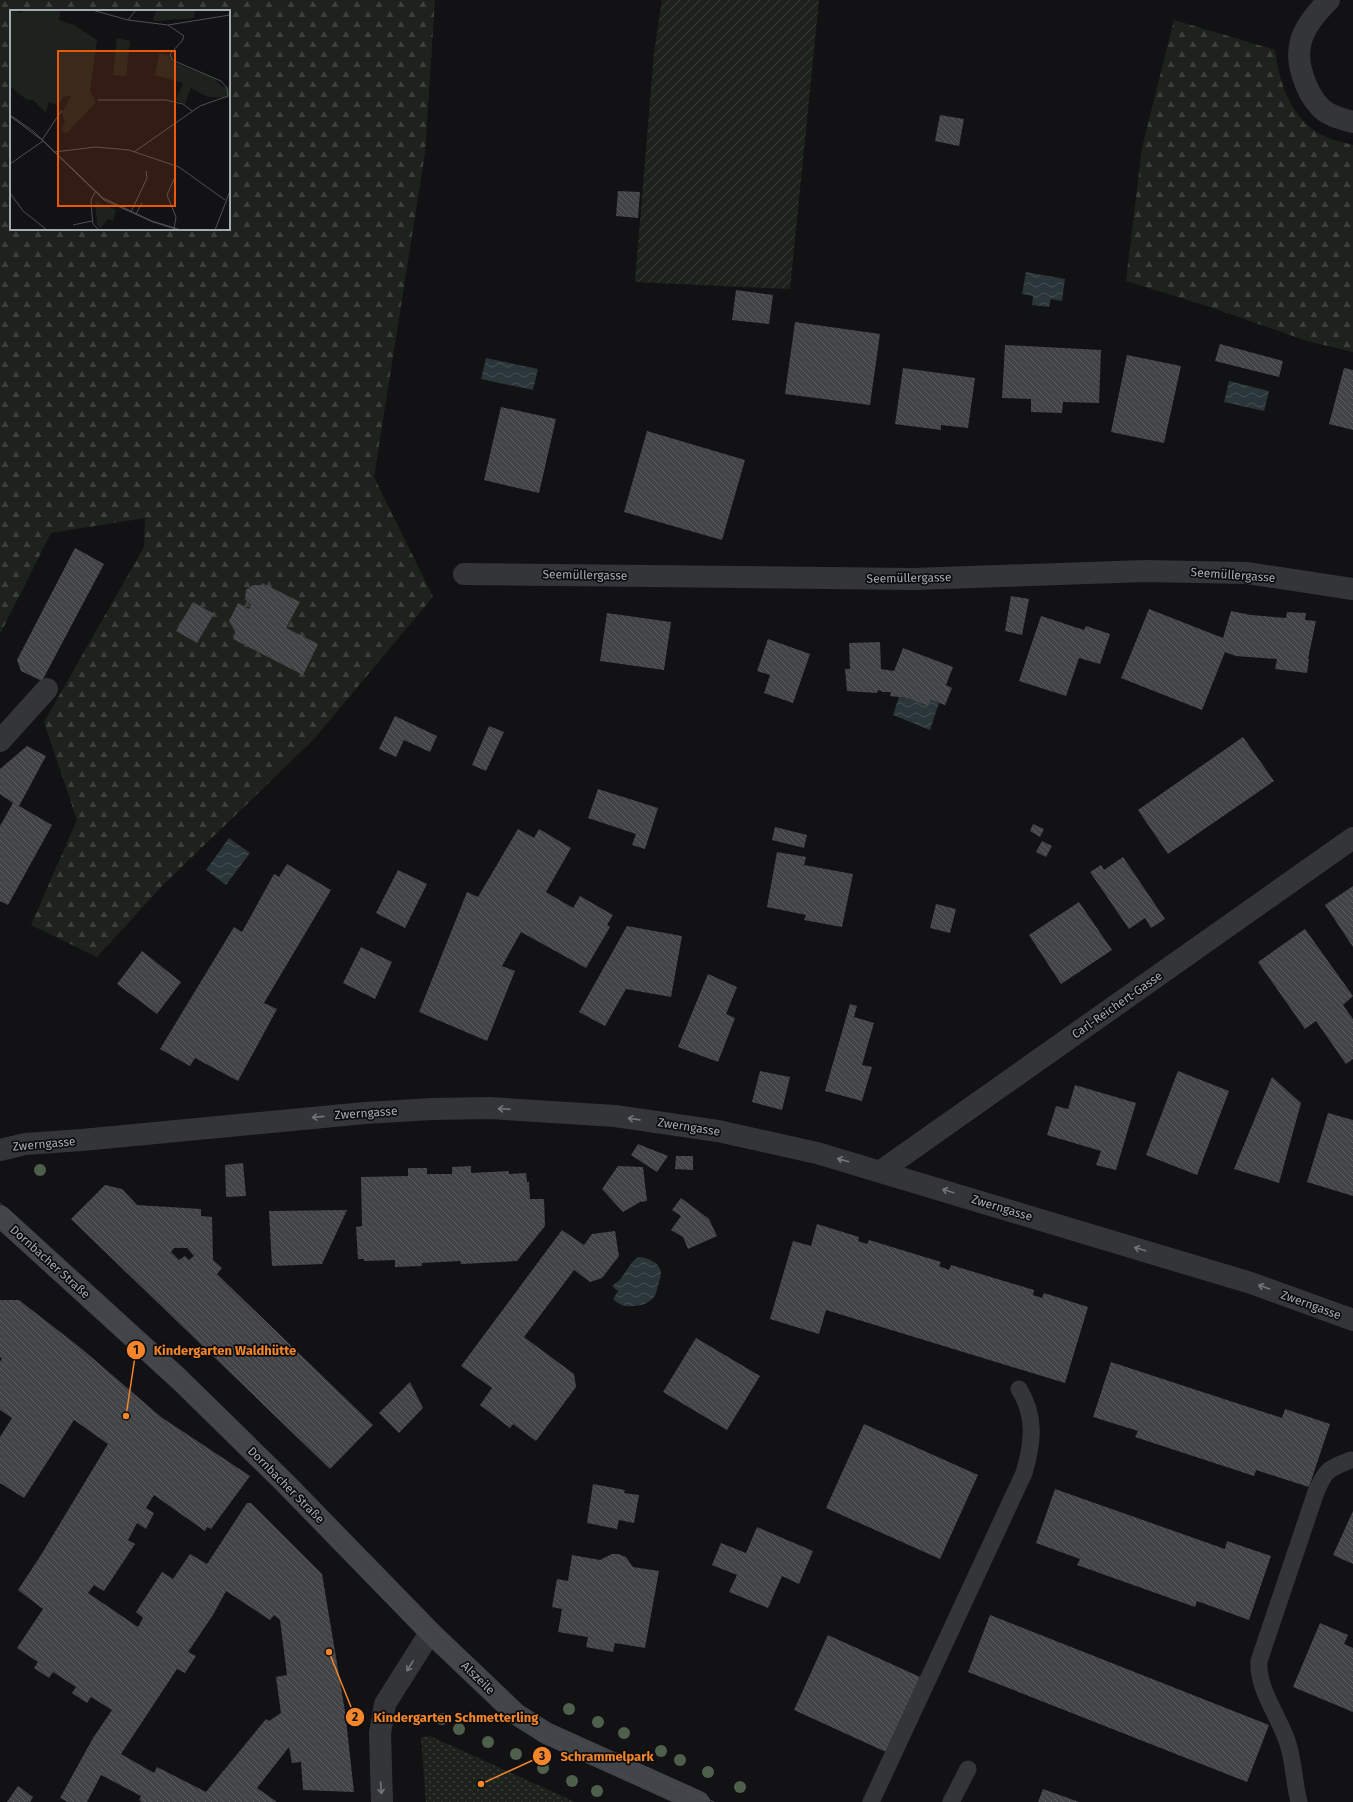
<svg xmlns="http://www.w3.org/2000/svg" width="1353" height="1802" viewBox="0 0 1353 1802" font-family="'Fira Sans',sans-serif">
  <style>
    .grass { fill: url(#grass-dots) }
    .forest { fill: url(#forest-firs); fill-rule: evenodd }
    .garden { fill: url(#garden-furrows) }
    .water { fill: url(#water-waves) }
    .building { fill: url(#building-back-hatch); fill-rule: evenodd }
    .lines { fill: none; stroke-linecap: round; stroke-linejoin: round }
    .service { stroke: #333539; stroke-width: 17 }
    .minor { stroke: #333539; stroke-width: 22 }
    .secondary { stroke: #414449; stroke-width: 22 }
    .tram { stroke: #484b50; stroke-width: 1 }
    .tree { fill: #4e604c }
    .oneway { stroke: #71767d }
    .labels { text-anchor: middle; stroke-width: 3.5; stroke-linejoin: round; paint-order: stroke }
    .street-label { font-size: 12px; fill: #a3acb4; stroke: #0d0d0f }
    .inset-road { fill: none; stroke: #4c5054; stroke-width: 1 }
    .view { fill: #e8590c; fill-opacity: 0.15; stroke: #e8590c; stroke-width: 2 }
    .inset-edge { fill: none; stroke: #a3acb4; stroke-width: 2 }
    .leader { fill: none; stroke: #f3852a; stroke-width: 1.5 }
    .callout-dot { fill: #f3852a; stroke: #0d0d0f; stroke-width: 1.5 }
    .mark-label { font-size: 12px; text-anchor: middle; font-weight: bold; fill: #111 }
    .callout-label { font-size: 13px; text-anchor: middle; font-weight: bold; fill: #f3852a; stroke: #0d0d0f; stroke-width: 3.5; stroke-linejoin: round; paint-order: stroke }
  </style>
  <defs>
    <pattern id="grass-dots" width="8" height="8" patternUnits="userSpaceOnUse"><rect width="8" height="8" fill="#1d231c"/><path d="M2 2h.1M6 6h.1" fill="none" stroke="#3b403b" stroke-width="1.8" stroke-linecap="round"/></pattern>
    <pattern id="forest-firs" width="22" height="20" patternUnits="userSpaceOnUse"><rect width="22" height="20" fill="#1d231c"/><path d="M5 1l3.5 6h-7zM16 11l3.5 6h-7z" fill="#3b403b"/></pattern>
    <pattern id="garden-furrows" width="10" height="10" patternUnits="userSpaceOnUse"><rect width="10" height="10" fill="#1d231c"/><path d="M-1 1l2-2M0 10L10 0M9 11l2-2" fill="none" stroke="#3b403b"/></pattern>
    <pattern id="water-waves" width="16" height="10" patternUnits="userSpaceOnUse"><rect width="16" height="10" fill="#2a3639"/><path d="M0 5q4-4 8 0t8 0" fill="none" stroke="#465053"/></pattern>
    <pattern id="building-back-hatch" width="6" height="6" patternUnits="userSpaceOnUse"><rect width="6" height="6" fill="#414347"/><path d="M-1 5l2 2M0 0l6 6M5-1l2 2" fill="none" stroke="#595b5f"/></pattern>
  </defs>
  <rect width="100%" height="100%" fill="#121214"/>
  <path class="grass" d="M430,1736L575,1802H426L421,1737Z"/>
  <g class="forest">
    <path d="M0,0H435L425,153L374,477L433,597L313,740L161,887L97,957L31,925L77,820L44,722L144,547L145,518L51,533L0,634ZM11,11H229V229H11Z"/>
    <path d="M1174,20L1275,50C1279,82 1290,115 1318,133C1328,139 1342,142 1353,145V352L1307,341L1207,306L1126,281L1142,148Z"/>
  </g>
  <path class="garden" d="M662,0H819L790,289L635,282L654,53Z"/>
  <g class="water">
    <path d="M1026,272L1065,279L1062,301L1051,299L1049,307L1032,305L1033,296L1022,294Z"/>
    <path d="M486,358L538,369L533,390L481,379Z"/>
    <path d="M1229,381L1269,391L1264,411L1224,402Z"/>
    <path d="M899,697L907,698L928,706L931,700L939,703L930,730L893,715Z"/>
    <path d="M229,838L250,853L226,885L206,870Z"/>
    <path d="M638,1257C646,1257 661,1263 661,1273C661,1277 659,1282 658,1285C657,1290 656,1296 652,1299C646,1305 639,1306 632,1306C624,1307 618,1304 613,1299L618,1291L612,1286C626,1277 626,1266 638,1257Z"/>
  </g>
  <g class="building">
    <path d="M940,115L964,119L959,146L935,141Z"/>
    <path d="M618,191L640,192L638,218L616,216Z"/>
    <path d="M736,290L773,295L769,324L732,320Z"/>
    <path d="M795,322L880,334L870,405L785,394Z"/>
    <path d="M1220,344L1283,361L1279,377L1215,361Z"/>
    <path d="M1005,345L1101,350L1099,403L1063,402L1062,413L1031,412V399L1002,398Z"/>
    <path d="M1127,355L1181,366L1164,443L1111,432Z"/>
    <path d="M903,368L975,378L968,428L941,425V430L895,424Z"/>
    <path d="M1344,368L1353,370V430L1329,424Z"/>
    <path d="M501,407L556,419L539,493L484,480Z"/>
    <path d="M647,431L745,460L722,540L624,512Z"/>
    <path d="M75,548L104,564L42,681L21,671L17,660Z"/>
    <path d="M262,583L300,602L286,628L318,644L303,675L233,639L236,633L229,621L238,603L249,609L251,605L245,599L246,590L253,585H261Z"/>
    <path d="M1011,596L1029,599L1022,635L1005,631Z"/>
    <path d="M193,602L214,614L197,643L176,631Z"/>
    <path d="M1149,609L1223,638L1231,611L1251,615L1286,618L1287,612L1306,613L1305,620L1316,621L1308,659H1309L1307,673L1275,669L1277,659L1236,656L1225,652L1202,710L1121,678Z"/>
    <path d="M607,613L671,622L664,670L600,661Z"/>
    <path d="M1041,616L1084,630L1086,626L1110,634L1100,664L1079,658L1066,696L1019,681Z"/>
    <path d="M768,639L810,654L793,703L764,693L770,675L757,671Z"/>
    <path d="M880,642L881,669L894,671L903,648L953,667L946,685L952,688L945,705L931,700L928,706L907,698L890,696L891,692H883L878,690L877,693L847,691L845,669H850L849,643Z"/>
    <path d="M395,716L437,736L430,752L404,740L396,757L379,749Z"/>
    <path d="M489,726L504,732L486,771L472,765Z"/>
    <path d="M1243,737L1274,781L1168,854L1138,810Z"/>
    <path d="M27,746L46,756L19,806L52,825L8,905L0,901V826L13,803L0,794V769Z"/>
    <path d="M598,789L658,808L645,849L632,845L636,834L588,818Z"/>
    <path d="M1033,824L1044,829L1040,837L1030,831Z"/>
    <path d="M775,827L807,835L804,848L772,840Z"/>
    <path d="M518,829L534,838L539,829L571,848L546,892L573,908L580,896L613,915L607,925L610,927L586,968L521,932L502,966L515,971L487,1041L419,1012L467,892L478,897Z"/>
    <path d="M1042,841L1052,846L1046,857L1036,852Z"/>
    <path d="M777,852L806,857L804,865L853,874L842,927L804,920L806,915L767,907Z"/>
    <path d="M1123,857L1165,919L1151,928L1145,918L1129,929L1090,872L1101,865L1104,870Z"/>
    <path d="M287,864L331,890L264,1003L277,1009L238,1081L195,1058L190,1066L160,1049L234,927L242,932L274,874L279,877Z"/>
    <path d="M398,870L427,884L405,928L376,913Z"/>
    <path d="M1353,886V947L1325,905Z"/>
    <path d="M1079,902L1112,950L1061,984L1029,935Z"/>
    <path d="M936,904L956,909L950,933L930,928Z"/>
    <path d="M627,926L682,936L671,997L626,989L605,1026L579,1012Z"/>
    <path d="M1305,929L1353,996L1343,1005L1353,1019V1059L1346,1064L1316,1021L1305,1029L1258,962Z"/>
    <path d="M361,947L392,962L375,999L343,983Z"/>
    <path d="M142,951L181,982L157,1014L117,984Z"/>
    <path d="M708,974L737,987L726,1014L735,1018L718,1062L678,1047Z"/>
    <path d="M850,1004L857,1006L854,1017L874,1023L862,1065L872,1067L862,1101L825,1091Z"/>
    <path d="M760,1071L790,1077L782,1110L752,1102Z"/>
    <path d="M1178,1071L1229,1091L1197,1175L1146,1155Z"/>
    <path d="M1272,1077L1301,1103L1279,1183L1234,1169Z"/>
    <path d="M1075,1085L1136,1103L1116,1170L1096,1165L1101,1151L1047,1135L1056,1106L1068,1109Z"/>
    <path d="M1328,1113L1353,1120V1196L1307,1182Z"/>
    <path d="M638,1144L668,1156L657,1172L631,1155Z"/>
    <path d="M676,1156H693V1170L675,1169Z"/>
    <path d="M243,1163L246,1196L226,1197L225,1165Z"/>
    <path d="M471,1166V1173L509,1171V1174L526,1173L527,1182H529L530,1199H544L545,1226L517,1261L461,1264L460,1261L422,1263V1266L395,1267V1260L364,1261V1259H358L356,1227L362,1226L361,1177L408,1176V1168H427V1174H452V1167Z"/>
    <path d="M618,1166L643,1167L647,1201L640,1202L623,1212L602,1189Z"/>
    <path d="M105,1185L122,1189L137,1205L201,1209V1216L212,1217L213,1260L222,1268L217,1274L373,1425L330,1469L71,1219ZM174,1248H187L194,1256L189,1260L185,1256L179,1260L171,1252Z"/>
    <path d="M681,1198L709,1219L717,1236L688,1249L683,1237L671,1230L681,1216L672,1210Z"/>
    <path d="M347,1210L322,1264L272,1266L269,1211Z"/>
    <path d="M817,1224L859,1237L858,1241L867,1244L869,1240L941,1262L939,1266L949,1270L951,1265L1034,1290L1033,1295L1042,1298L1044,1293L1088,1307L1065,1383L826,1310L819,1334L770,1319L793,1241L811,1246Z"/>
    <path d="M562,1230L584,1245L592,1234L615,1231L619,1256L602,1278L590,1282L574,1270L524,1337L574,1374L576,1387L536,1441L513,1424L510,1428L480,1405L492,1388L461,1366Z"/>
    <path d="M0,1300H19L82,1349L161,1417L250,1476L211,1529L207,1527L205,1531L154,1495L146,1508L154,1513L146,1529L137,1523L128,1540L135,1544L104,1591L94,1585L88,1593L138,1627L143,1618L136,1612L162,1572L173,1579L190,1554L207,1564L247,1503H251L322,1574L345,1711L354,1792L303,1790L301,1762L292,1763L289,1747L257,1788L277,1802H142L139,1800L141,1796L101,1775L87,1802H68L60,1798L93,1738L112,1710L91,1697L87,1703L72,1693L76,1687L53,1672L49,1678L34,1668L38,1662L17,1648L43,1609L18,1590L41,1555L108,1444L74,1420L24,1498L0,1483V1437L12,1418L0,1410V1362L2,1358L0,1357ZM226,1591L270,1620L274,1615L280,1620L287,1675L276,1677L281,1713L269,1721L266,1719L206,1792L157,1767L154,1773L121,1754L177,1669L185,1673L196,1656L188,1652L213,1615Z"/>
    <path d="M696,1338L760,1376L727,1430L663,1392Z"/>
    <path d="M1111,1362L1282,1418L1285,1409L1330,1424L1309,1487L1256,1470L1254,1476L1135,1437L1138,1431L1093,1417Z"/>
    <path d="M410,1382L423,1408L399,1433L379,1413Z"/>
    <path d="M864,1424L978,1475L940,1559L826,1508Z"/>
    <path d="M593,1484L625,1490L624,1493L639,1495L634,1523L619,1520L617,1529L587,1523Z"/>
    <path d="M1055,1489L1225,1549L1227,1541L1271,1556L1249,1620L1197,1601L1195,1607L1077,1565L1080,1559L1036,1543Z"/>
    <path d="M1353,1511V1564L1333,1555Z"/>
    <path d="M757,1527L813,1551L799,1584L782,1576L768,1608L729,1592L737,1575L712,1565L721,1543L746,1553Z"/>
    <path d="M612,1554H618L626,1557L633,1567L659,1571L645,1648L615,1643L613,1652L586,1647L588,1637L558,1632L562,1609L552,1607L557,1579L568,1581L572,1555L600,1560Z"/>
    <path d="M990,1615L1269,1725L1247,1782L968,1672Z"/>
    <path d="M1320,1623L1348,1635L1344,1644L1353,1648V1712L1293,1687Z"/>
    <path d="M828,1635L920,1677L886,1752L794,1710Z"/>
    <path d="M18,1786L33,1797L30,1802H7Z"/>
    <path d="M1043,1789L1079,1802H1038Z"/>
  </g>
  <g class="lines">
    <g class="service">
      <path d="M871,1802L1024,1473C1033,1443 1036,1416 1019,1389"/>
      <path d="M951,1802L968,1769"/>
      <path d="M1299,1802C1294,1783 1294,1763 1288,1744C1280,1717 1257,1690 1259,1661L1316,1492C1326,1469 1328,1469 1351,1460"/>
    </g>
    <g class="minor">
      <path d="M1329,0C1319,10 1305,26 1301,41C1295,61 1305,91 1320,107C1328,116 1342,119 1353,122"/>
      <path d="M464,574L913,579L1145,571L1247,573L1353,589"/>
      <path d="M0,741L47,689"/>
      <path d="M0,1150L25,1144L82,1140L365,1113L432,1109L490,1108L615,1116L718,1131L817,1153L1251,1283L1353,1320"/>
      <path d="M881,1171L1353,838"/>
      <path d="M382,1802L380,1733L385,1704L426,1639L432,1634"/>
    </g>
    <path class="secondary" d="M0,1216L179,1379L284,1482L432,1634L516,1714L546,1733L699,1802"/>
    <g class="tram">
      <path d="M0,1203L202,1392L272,1462L407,1601L491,1682L523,1711L552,1729L714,1802"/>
      <path d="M0,1225L196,1407L292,1502L395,1610L494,1705L536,1735L567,1751L680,1802"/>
    </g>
  </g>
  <g class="tree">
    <circle cx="40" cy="1170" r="6"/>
    <circle cx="569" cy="1709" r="6"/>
    <circle cx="442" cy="1719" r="6"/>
    <circle cx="598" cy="1722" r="6"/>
    <circle cx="459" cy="1729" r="6"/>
    <circle cx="624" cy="1733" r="6"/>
    <circle cx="488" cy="1742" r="6"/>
    <circle cx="661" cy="1751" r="6"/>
    <circle cx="516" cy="1754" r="6"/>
    <circle cx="680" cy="1760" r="6"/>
    <circle cx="543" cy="1768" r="6"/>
    <circle cx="708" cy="1772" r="6"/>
    <circle cx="572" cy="1781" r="6"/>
    <circle cx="740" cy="1787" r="6"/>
    <circle cx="597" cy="1791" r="6"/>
  </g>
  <defs><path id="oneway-shaft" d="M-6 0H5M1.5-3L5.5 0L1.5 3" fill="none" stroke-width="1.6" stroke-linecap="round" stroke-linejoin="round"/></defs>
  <g class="oneway">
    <use href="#oneway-shaft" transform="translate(504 1109) rotate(-177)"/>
    <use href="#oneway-shaft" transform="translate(318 1117) rotate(174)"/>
    <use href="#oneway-shaft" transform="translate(634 1119) rotate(-172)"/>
    <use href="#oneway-shaft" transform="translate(843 1160) rotate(-164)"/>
    <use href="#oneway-shaft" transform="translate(948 1191) rotate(-163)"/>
    <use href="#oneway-shaft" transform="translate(1140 1249) rotate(-163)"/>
    <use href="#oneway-shaft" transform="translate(1264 1287) rotate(-160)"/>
    <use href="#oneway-shaft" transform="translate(410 1666) rotate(122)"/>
    <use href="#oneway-shaft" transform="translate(381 1788) rotate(86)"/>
  </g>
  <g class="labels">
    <g class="street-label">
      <text transform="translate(585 575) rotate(1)" y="4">Seemüllergasse</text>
      <text transform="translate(1233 575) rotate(4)" y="4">Seemüllergasse</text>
      <text transform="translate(909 578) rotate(-1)" y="4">Seemüllergasse</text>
      <text transform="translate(1117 1005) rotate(-35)" y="4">Carl-Reichert-Gasse</text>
      <text transform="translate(366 1113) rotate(-4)" y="4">Zwerngasse</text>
      <text transform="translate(689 1127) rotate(9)" y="4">Zwerngasse</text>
      <text transform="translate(44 1144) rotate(-5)" y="4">Zwerngasse</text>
      <text transform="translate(1002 1208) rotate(17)" y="4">Zwerngasse</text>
      <text transform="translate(50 1262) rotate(42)" y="4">Dornbacher Straße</text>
      <text transform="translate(1311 1305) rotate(20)" y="4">Zwerngasse</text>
      <text transform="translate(286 1485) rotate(45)" y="4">Dornbacher Straße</text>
      <text transform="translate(478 1678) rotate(44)" y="4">Alszeile</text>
    </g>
  </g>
  <g transform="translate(10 10)">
    <rect width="220" height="220" fill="#121214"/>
    <path d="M85,191L106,200L103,211L98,209L90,219L87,214Z" fill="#1d231c"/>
    <path d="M0,0L12,3L13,0H51L49,10L64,15L87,30L80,82L86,92L57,123L51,121L55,112L52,103L61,86L53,87L48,96L39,92L36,103L23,90H17L0,76ZM147,0H185L184,8L145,11L143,9ZM149,43L158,45L162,52L204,68L212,77H220V88L198,87L181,78L175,94L166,90L173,73L145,65Z" fill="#1d231c"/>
    <path d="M107,28L120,31L116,66L103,65Z" fill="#1d231c"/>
    <path class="inset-road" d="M82,0L118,10L158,15L220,5M118,10L126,0M88,90H156L173,94L182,101M0,105L23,121L93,188L142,211L171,220M0,106L32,130L94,190L143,212L169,220M32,130L52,100M44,142L86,137L119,140L169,157L215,190M124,142L190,96L218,86L217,78L211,71L162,50L160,44L172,31L174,26L158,15M0,154L33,131M85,182L81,190L82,205L83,214L89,220M0,183L13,201L37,220M121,202L137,168L136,161M126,204L132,193M63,215L82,211M164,219L166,207L157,185L165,167M205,220L220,181"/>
    <path class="view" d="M48,41H165V196H48Z"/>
    <rect width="220" height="220" class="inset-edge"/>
  </g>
  <path class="leader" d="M126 1416L136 1350M329 1652L355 1717M481 1784L542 1756"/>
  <g class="callout-dot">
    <circle cx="126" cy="1416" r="4"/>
    <circle cx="329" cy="1652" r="4"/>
    <circle cx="481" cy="1784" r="4"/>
    <circle cx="136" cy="1350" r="10"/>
    <circle cx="355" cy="1717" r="10"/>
    <circle cx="542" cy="1756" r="10"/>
  </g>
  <g class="mark-label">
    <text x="136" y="1354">1</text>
    <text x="355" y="1721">2</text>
    <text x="542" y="1760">3</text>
  </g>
  <g class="callout-label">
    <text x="225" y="1355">Kindergarten Waldhütte</text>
    <text x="456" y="1722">Kindergarten Schmetterling</text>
    <text x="607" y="1761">Schrammelpark</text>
  </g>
</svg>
